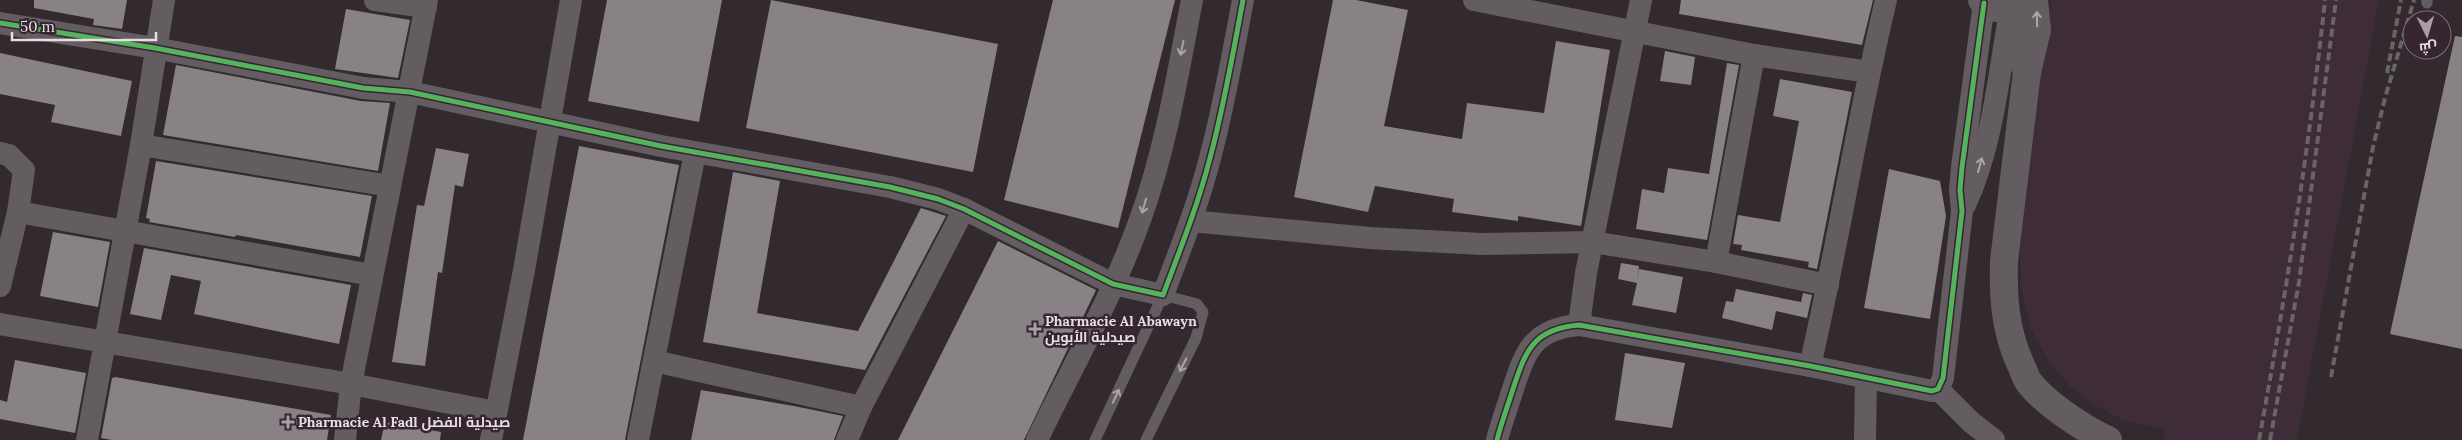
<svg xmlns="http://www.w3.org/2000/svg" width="2462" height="440" viewBox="0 0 2462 440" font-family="Lora,Cairo,serif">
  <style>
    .built { fill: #3f2c39 }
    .building { fill: #888185 }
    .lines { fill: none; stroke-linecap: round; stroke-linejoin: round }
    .service { stroke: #635d61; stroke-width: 11 }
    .minor { stroke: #635d61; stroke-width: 22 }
    .tertiary { stroke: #635d61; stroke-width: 28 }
    .rail { stroke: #696467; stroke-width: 4; stroke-dasharray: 8 4; stroke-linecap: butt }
    .cycleway-casing { stroke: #352630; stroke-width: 8 }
    .cycleway { stroke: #56b35d; stroke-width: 5 }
    .oneway { stroke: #aca3a8 }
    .poi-dot { fill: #a89ea4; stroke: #352630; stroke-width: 2 }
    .labels { text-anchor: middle; stroke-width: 5; stroke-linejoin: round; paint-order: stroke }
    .poi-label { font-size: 14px; font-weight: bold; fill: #e7dde3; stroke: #352630; text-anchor: start }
  </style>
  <rect width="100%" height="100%" fill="#322a2f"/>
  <path class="built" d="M2052,0H2379L2297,440H2164L2165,429L2124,421L2095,405L2070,387L2049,362L2030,327L2021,287L2020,243L2027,158Z"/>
  <g class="building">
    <path d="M34,0H127L122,29L93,25L94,19L34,8Z"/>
    <path d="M607,0H722L699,122L588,101Z"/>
    <path d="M771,0L998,44L973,172L746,128Z"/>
    <path d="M1053,0H1175L1118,228L1004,200Z"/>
    <path d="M1333,0H1356L1408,10L1384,126L1462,139L1467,103L1544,113L1556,41L1610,50L1581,226L1518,216V221L1452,212L1454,199L1375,186L1368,212L1294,197Z"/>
    <path d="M1681,0H1873L1862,45L1679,14Z"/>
    <path d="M346,9L410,20L398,78L335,69Z"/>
    <path d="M2455,36L2462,37V349L2390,334Z"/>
    <path d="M1665,51L1695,57L1691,85L1660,81Z"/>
    <path d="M0,53L132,81L121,136L51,122L55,105L0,94Z"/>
    <path d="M1727,63L1739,65L1707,240L1636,229L1642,189L1664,193L1668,168L1709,174Z"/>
    <path d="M176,65L361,101L390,103L378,171L163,135Z"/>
    <path d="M1780,79L1852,92L1817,269L1808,267L1809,262L1741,250L1742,245L1733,244L1738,215L1780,222L1799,121L1773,116Z"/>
    <path d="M579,146L679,165L625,440H523Z"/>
    <path d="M436,148L469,154L463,187L455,185L442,273L438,272L425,366L392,362L417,205L424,206Z"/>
    <path d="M156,161L372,196L360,257L236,235L235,237L149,222L150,219L146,218Z"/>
    <path d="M1889,169L1940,181L1946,216L1930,319L1864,308Z"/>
    <path d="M733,172L780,181L757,313L858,331L921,208L946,216L865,370L703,342Z"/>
    <path d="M53,232L110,242L98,307L40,296Z"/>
    <path d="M998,241L1096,290L1024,440H898Z"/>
    <path d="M144,248L351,285L339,344L194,314L201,281L171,275L161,320L130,314Z"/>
    <path d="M1621,263L1639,266L1637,281L1639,269L1683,277L1676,313L1632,305L1637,283L1618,279Z"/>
    <path d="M1736,289L1801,302L1803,293L1812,295L1807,318L1776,311L1772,330L1722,318L1726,301L1733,302Z"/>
    <path d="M1625,353L1685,363L1672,428L1615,420Z"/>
    <path d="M15,360L86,373L75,433L0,419V400L7,402Z"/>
    <path d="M115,377L331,415L327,440H112L101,438L112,378Z"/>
    <path d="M701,390L794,406L843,416L834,440H691Z"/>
    <path d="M385,422L441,432L440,440H381Z"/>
  </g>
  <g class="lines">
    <g class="service">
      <path d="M2427,3V0"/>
      <path d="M1095,440L1163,295L1197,304L1203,312L1196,338L1146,440"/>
    </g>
    <g class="minor">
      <path d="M375,0L426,7"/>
      <path d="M1474,0L1754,55L1869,72"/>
      <path d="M0,23L155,48L363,88L410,92L661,146L890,187L938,199L964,209L1113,284L1163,295C1180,250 1198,205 1210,158C1224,106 1233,53 1243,0"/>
      <path d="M141,145L390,186"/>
      <path d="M0,153L9,155L24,170L18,212L0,286"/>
      <path d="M1965,205C1992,147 1998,80 2009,18"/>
      <path d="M18,212L372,275"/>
      <path d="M1191,221L1370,238L1482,244L1593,242L1716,262L1828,285"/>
      <path d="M1716,262L1754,55"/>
      <path d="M0,324L351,384L496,412"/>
      <path d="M1579,325L1586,273L1641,0"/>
      <path d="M654,361L861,407"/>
      <path d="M1810,366C1838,245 1857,121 1886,0"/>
      <path d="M1938,389L1971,422L1994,440"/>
      <path d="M87,440L141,145L164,0"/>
      <path d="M345,440L351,384L427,0"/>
      <path d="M491,440L524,270L571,0"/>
      <path d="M638,440L695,153"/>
      <path d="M847,440L861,407L964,209"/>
      <path d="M1037,440C1072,367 1114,294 1141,217C1166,148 1178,72 1192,0"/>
      <path d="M1497,440C1501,424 1507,408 1512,392C1525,353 1531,329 1579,325L1810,366L1932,391L1938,389L1943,378L1962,211L1960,190L1962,167L1984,3"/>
      <path d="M1865,440L1866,379"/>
    </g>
    <g class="tertiary">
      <path d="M1982,0C1993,11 2008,11 2020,0"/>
      <path d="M2034,0L2037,30L2027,72L2004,261C2003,297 2005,330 2020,363C2023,369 2025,376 2028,381C2044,403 2084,429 2108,440"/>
      <path d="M2016,4V39L2027,72"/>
    </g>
    <g class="rail">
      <path d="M2387,73L2401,0"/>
      <path d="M2331,377L2373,147L2385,98L2414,0"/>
      <path d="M2259,440C2286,294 2309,148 2325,0"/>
      <path d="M2270,440L2299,282L2336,0"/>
    </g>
    <g class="cycleway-casing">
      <g id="cycleway">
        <path d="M0,23L155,48L363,88L410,92L661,146L890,187L938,199L964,209L1113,284L1163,295C1180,250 1198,205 1210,158C1224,106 1233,53 1243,0"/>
        <path d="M1497,440C1501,424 1507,408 1512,392C1525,353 1531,329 1579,325L1810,366L1932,391L1938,389L1943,378L1962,211L1960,190L1962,167L1984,3"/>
      </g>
    </g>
    <use href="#cycleway" class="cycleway"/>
  </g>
  <defs><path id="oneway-shaft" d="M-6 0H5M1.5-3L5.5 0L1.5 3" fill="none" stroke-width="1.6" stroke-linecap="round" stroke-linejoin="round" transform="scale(1.25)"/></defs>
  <g class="oneway">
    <use href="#oneway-shaft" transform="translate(2037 19) rotate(-91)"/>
    <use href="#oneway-shaft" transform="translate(1182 48) rotate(101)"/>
    <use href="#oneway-shaft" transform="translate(1980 165) rotate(-75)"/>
    <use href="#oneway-shaft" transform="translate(1144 206) rotate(106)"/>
    <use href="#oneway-shaft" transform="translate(1183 365) rotate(117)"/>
    <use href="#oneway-shaft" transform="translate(1116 396) rotate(-65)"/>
  </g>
  <g class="poi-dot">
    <path d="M1032.5 321.5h5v5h5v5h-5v5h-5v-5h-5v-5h5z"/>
    <path d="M285.5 414.5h5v5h5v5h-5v5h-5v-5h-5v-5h5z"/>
  </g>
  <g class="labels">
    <g class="poi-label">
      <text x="1045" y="326">Pharmacie Al Abawayn<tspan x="1045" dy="16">صيدلية الأبوين</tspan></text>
      <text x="298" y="427">Pharmacie Al Fadl صيدلية الفضل</text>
    </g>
  </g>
  <g transform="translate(2427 35) rotate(175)"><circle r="24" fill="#352630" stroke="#7c6f78"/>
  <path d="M0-4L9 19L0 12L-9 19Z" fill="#a89ea4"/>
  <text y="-8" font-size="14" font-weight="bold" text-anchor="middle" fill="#e7dde3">ش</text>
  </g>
  <path d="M12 32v8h144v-8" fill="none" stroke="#e7dde3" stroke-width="2.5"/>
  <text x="20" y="32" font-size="15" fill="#e7dde3" stroke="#352630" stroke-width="4" paint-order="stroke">50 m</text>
</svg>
